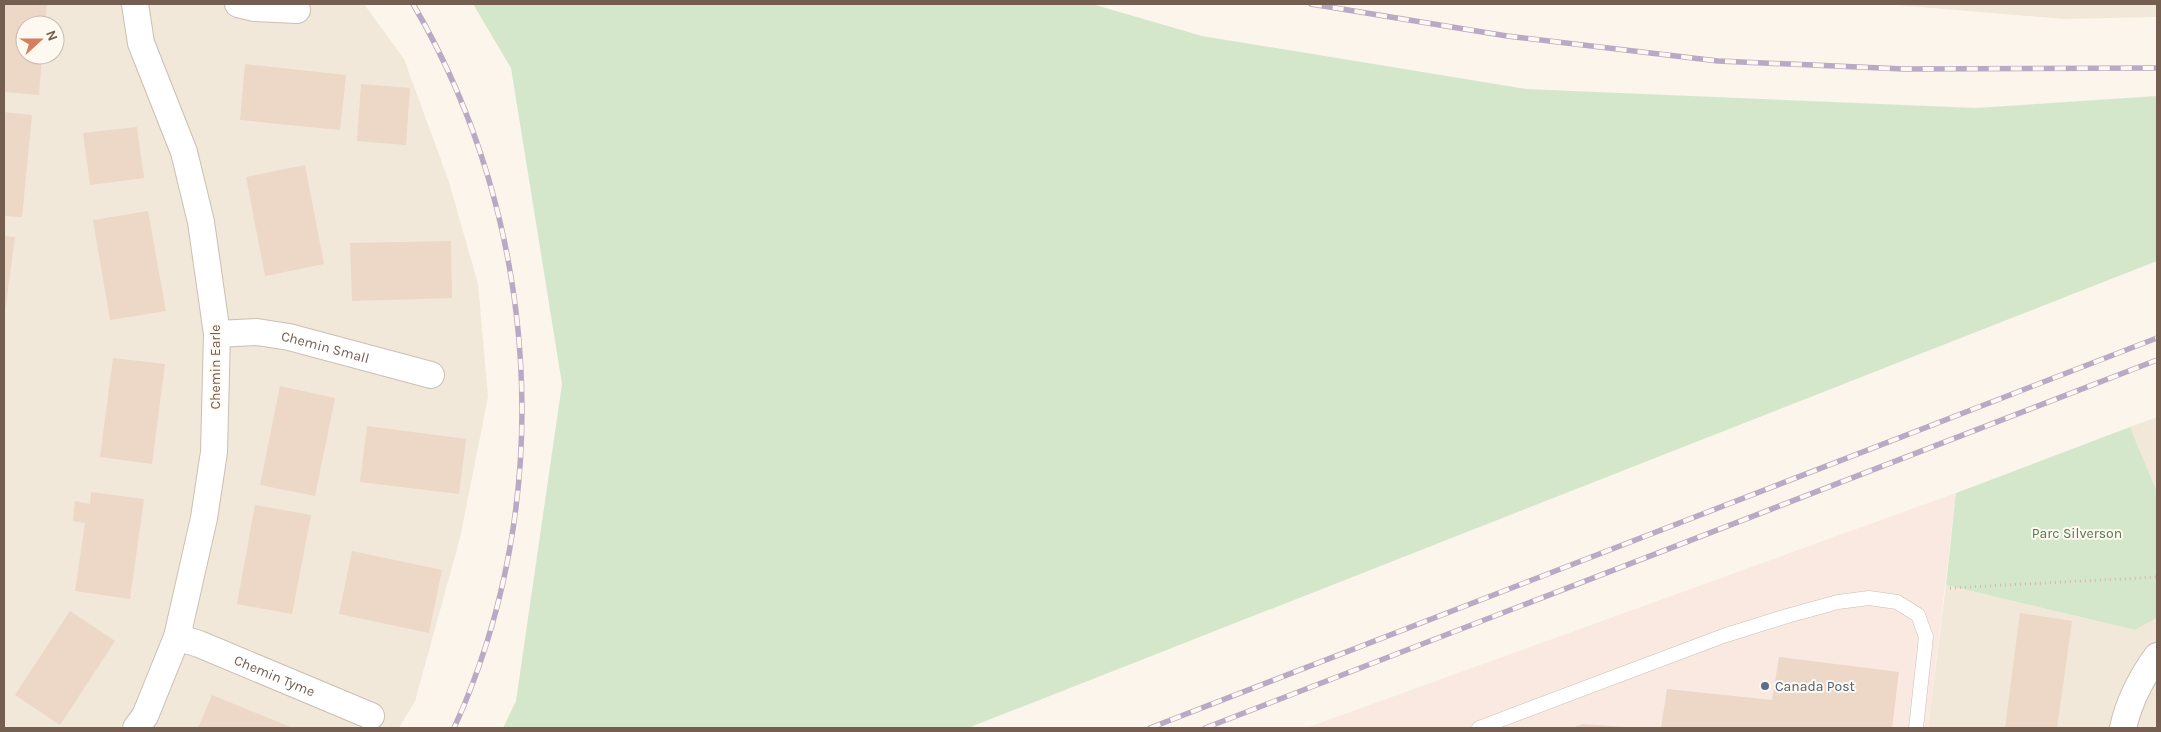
<svg xmlns="http://www.w3.org/2000/svg" width="2161" height="732" viewBox="0 0 2161 732" font-family="Karla,sans-serif">
  <style>
    .residential { fill: #f1e8da; fill-rule: evenodd }
    .commercial { fill: #f9e9e0 }
    .green { fill: #d5e7ca }
    .building { fill: #edd7c6 }
    .lines { fill: none; stroke-linecap: round; stroke-linejoin: round }
    .service-casing { stroke: #ccbeb2; stroke-width: 15 }
    .minor-casing { stroke: #ccbeb2; stroke-width: 28 }
    .path { stroke: #d2baa8; stroke-width: 3; stroke-dasharray: 1 4; stroke-linecap: butt }
    .service { stroke: #fff; stroke-width: 14 }
    .minor { stroke: #fff; stroke-width: 26 }
    .rail-casing { stroke: #b9a9c4; stroke-width: 5.5 }
    .rail { stroke: #fdf9f1; stroke-width: 4; stroke-dasharray: 11; stroke-linecap: butt }
    .service-dot { fill: #5c6f8a; stroke: #fdf9f1; stroke-width: 2 }
    .labels { text-anchor: middle; stroke-width: 4; stroke-linejoin: round; paint-order: stroke }
    .street-label { font-size: 14px; fill: #735e50; stroke: #fdf9f1 }
    .park-label { font-size: 14px; fill: #55784a; stroke: #fdf9f1 }
    .service-label { font-size: 14px; fill: #4e5e75; stroke: #fdf9f1; text-anchor: start }
  </style>
  <rect width="100%" height="100%" fill="#fbf5eb"/>
  <g class="residential">
    <path d="M4,4H364L404,59L449,182L478,284L488,397L460,538L415,701L399,728H4ZM25,25H55V55H25Z"/>
    <path d="M1884,4H2157V17L2065,19Z"/>
    <path d="M2157,417V492L2130,427Z"/>
    <path d="M1946,585L2135,630L2157,618V728H1928Z"/>
  </g>
  <path class="commercial" d="M1956,493L1928,728H1306Z"/>
  <g class="green">
    <path d="M473,4H1092L1202,36L1526,89L1976,108L2157,96V261L968,728H503L516,701L562,384L511,68Z"/>
    <path d="M2130,427L2157,492V618L2135,630L1946,585L1956,493Z"/>
  </g>
  <g class="building">
    <path d="M4,4H47L45,25H25V55H42L39,95L4,92Z"/>
    <path d="M245,64L346,75L340,130L240,120Z"/>
    <path d="M361,84L410,88L406,145L357,141Z"/>
    <path d="M4,112L32,115L22,217L4,216Z"/>
    <path d="M137,127L144,178L90,185L83,133Z"/>
    <path d="M305,165L324,264L265,276L246,177Z"/>
    <path d="M148,211L166,311L110,320L93,220Z"/>
    <path d="M4,236L15,237L5,312H4Z"/>
    <path d="M451,241L452,298L352,301L350,243Z"/>
    <path d="M113,358L165,364L152,464L100,457Z"/>
    <path d="M280,386L335,398L315,496L260,485Z"/>
    <path d="M367,426L466,439L459,494L360,482Z"/>
    <path d="M91,492L144,499L130,599L75,591L85,523L73,521L75,501L90,504Z"/>
    <path d="M255,505L311,515L292,614L237,604Z"/>
    <path d="M352,551L442,570L429,633L339,614Z"/>
    <path d="M70,611L115,641L60,725L15,695Z"/>
    <path d="M2020,613L2072,621L2057,728H2005Z"/>
    <path d="M1779,657L1899,672L1892,728H1661L1667,689L1772,700Z"/>
    <path d="M212,695L293,728H198Z"/>
    <path d="M1583,724L1625,727V728H1572Z"/>
  </g>
  <g class="lines">
    <g class="service-casing">
      <path id="service" d="M1479,728L1723,636L1787,616L1838,602L1869,598L1897,602L1918,615L1926,637L1916,728"/>
    </g>
    <g class="minor-casing">
      <g id="minor">
        <path d="M135,4L141,43L184,152L201,222L217,334L214,452L204,518L177,637L145,716L136,728"/>
        <path d="M238,4L255,8L297,10"/>
        <path id="s1" d="M217,334L257,332L289,337L431,375"/>
        <path id="s2" d="M177,637L199,644L371,716"/>
        <path d="M2123,728C2129,701 2141,678 2157,656"/>
      </g>
    </g>
    <path class="path" d="M1950,588L2157,577"/>
    <use href="#service" class="service"/>
    <use href="#minor" class="minor"/>
    <g class="rail-casing">
      <g id="rail">
        <path d="M413,4C540,220 559,499 454,728"/>
        <path d="M1311,4L1507,36L1718,61L1904,69L2157,68"/>
        <path d="M1150,728L2157,338"/>
        <path d="M1205,728L2157,360"/>
      </g>
    </g>
    <use href="#rail" class="rail"/>
  </g>
  <circle class="service-dot" cx="1765" cy="686" r="5"/>
  <g class="labels">
    <g class="street-label">
      <text dy="5" stroke="none"><textPath href="#s1" startOffset="110">Chemin Small</textPath></text>
      <text transform="translate(215 367) rotate(-90)" y="5">Chemin Earle</text>
      <text dy="5" stroke="none"><textPath href="#s2" startOffset="105">Chemin Tyme</textPath></text>
    </g>
    <g class="park-label">
      <text x="2077" y="538">Parc Silverson</text>
    </g>
    <g class="service-label">
      <text x="1775" y="691">Canada Post</text>
    </g>
  </g>
  <rect width="2161" height="732" fill="none" stroke="#735e50" stroke-width="10"/>
  <g transform="translate(40 40) rotate(69)"><circle r="24" fill="#fdf9f1" stroke="#c6bbb1"/>
  <path d="M0-4L9 19L0 12L-9 19Z" fill="#d67e5e"/>
  <text y="-8" font-size="14" font-weight="bold" text-anchor="middle" fill="#735e50">N</text>
  </g>
</svg>
